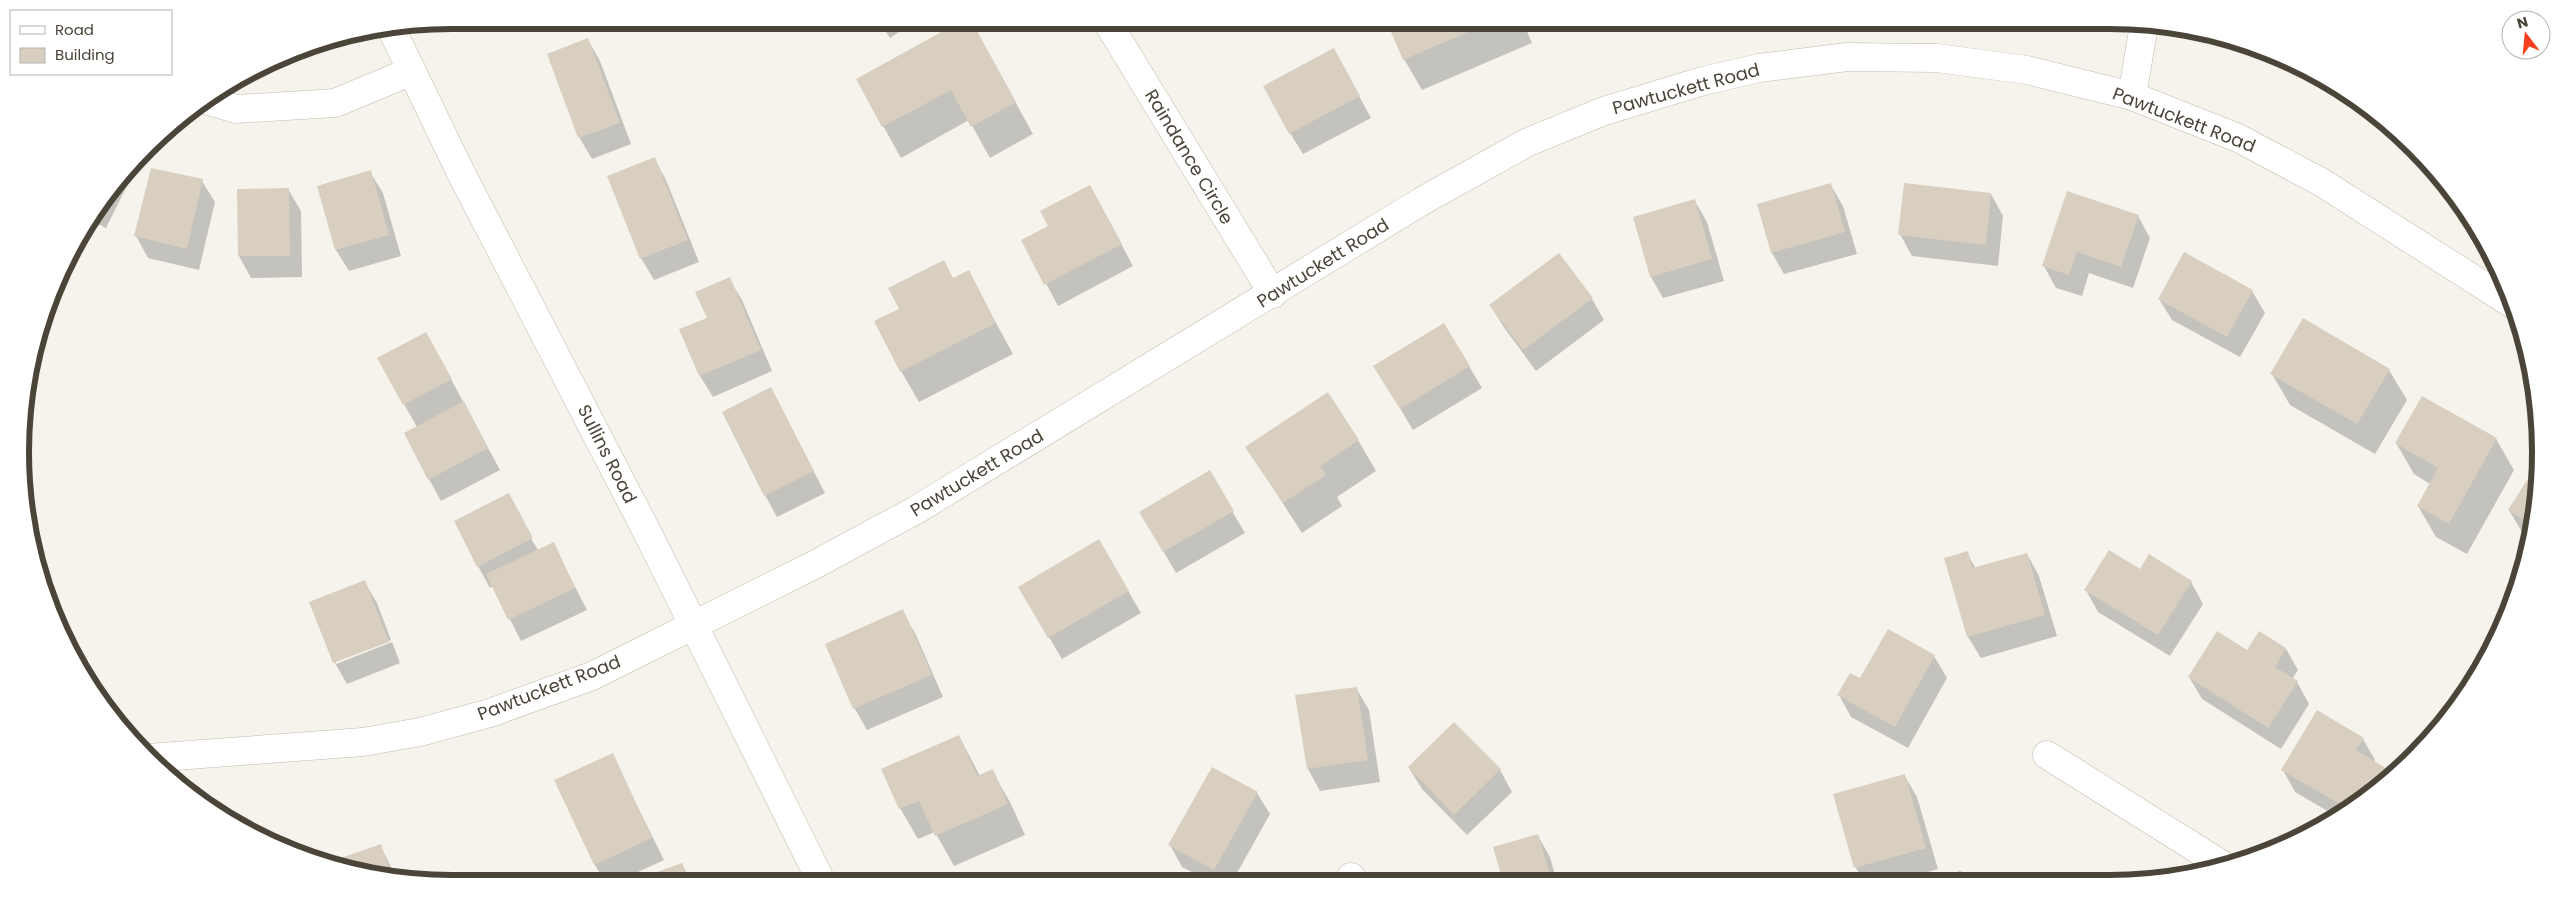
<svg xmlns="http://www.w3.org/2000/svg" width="2561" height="904" viewBox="0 0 2561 904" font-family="Poppins,sans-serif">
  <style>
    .shadow { fill: #0003 }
    .building { fill: #d8cfc1 }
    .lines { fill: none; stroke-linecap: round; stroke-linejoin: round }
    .minor-casing { stroke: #c2bbae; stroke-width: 29 }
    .minor { stroke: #fff; stroke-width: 28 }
    .labels { text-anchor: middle; stroke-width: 4; stroke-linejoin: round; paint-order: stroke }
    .street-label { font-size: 18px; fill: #4b4439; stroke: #fff }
    .rim { fill: none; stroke: #4b4439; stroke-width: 6 }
  </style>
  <rect width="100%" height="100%" fill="#f6f3ec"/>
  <g class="shadow">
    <path d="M525,20H554L531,31Z"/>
    <path d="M878,20H916L890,38Z"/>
    <path d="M966,20H970L1033,134L990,158L969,120L901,158L857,79Z"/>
    <path d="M1387,20H1522L1532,43L1422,90L1404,59Z"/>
    <path d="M588,40L600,61L631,144L592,159L579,137Z"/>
    <path d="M1346,72L1371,118L1303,154L1290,133Z"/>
    <path d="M654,158L666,180L699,262L654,280L641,258Z"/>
    <path d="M128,169L132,176L106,228L90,220L109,189Z"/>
    <path d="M370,172L383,193L401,256L349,271L336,250L318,187Z"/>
    <path d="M202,181L215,202L199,270L148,258L136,236Z"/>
    <path d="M1830,184L1843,206L1857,254L1784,274L1772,253Z"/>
    <path d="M288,189L301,211L302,277L251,278L239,256L238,190Z"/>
    <path d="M1991,194L2003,216L1998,266L1912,256L1900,234Z"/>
    <path d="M1695,201L1707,222L1724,281L1663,298L1651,277Z"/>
    <path d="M1102,208L1133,266L1058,306L1023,240Z"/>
    <path d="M2138,216L2150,238L2133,288L2089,273L2082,296L2056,288L2044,266Z"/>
    <path d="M968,272L1013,354L919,402L901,371L953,279Z"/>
    <path d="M729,279L742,300L772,371L713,397L700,376L681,330L708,318Z"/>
    <path d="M2252,291L2265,313L2240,357L2172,320L2159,299Z"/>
    <path d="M1592,299L1604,320L1536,371L1503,326L1490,305Z"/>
    <path d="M438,355L500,470L441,501L429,479L417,427L404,404Z"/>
    <path d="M1469,366L1482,388L1413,430L1388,388Z"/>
    <path d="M2389,370L2407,400L2375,454L2290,405L2272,374Z"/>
    <path d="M771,388L825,493L777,517L765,495Z"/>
    <path d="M2496,439L2514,470L2467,554L2436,537L2418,506L2430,484L2414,474L2396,443Z"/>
    <path d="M1358,440L1376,471L1337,497L1342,506L1302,533L1247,448Z"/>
    <path d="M2538,464L2540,480L2531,537L2522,532L2509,510Z"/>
    <path d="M1209,472L1245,533L1176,573L1141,513Z"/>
    <path d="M528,534L538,550L553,544L587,610L521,641L493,586L490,588L478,566Z"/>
    <path d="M1099,541L1141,613L1062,659L1019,587Z"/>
    <path d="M1967,553L1976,569L2027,554L2039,576L2057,636L1981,658L1968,637Z"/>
    <path d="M364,581L377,603L391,640L336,661V664L392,642L400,663L347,684L335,663L311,603Z"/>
    <path d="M2191,582L2203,604L2170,656L2098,612L2086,590Z"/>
    <path d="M902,611L915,633L943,697L867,730L855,709L826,645Z"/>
    <path d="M60,620L85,663L81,666Z"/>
    <path d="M2286,649L2298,670L2292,679L2297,682L2309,704L2281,749L2202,699L2189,677L2248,652Z"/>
    <path d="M1934,656L1947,678L1908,748L1851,717L1839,695Z"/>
    <path d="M1356,688L1369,710L1380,782L1320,791L1308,769L1297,696Z"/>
    <path d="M959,736L980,776L992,771L1010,802L1025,835L954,866L935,832L918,839L900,808Z"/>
    <path d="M2363,739L2375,760L2374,762L2391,773L2394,777L2336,816L2295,792L2283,770Z"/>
    <path d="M612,755L664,860L612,884H606L595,865Z"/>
    <path d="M1409,768L1500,770L1512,792L1467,835L1422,789Z"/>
    <path d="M1904,775L1917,797L1938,869L1898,881H1863L1856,868L1835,795Z"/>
    <path d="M1257,793L1270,814L1232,882H1211L1182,867L1170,845Z"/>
    <path d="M1538,836L1550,857L1557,882H1504Z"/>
    <path d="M380,845L396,877L335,867L334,862Z"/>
    <path d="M682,865L693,883L629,884Z"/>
  </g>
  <g class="building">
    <path d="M963,20H971L1016,102L971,127L951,90L882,127L856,79Z"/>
    <path d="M1386,20H1496L1403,60Z"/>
    <path d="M588,38L620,123L578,138L547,54Z"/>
    <path d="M1334,48L1360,96L1289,134L1263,86Z"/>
    <path d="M655,157L688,240L640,259L607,176Z"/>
    <path d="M151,168L203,179L187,249L134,236Z"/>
    <path d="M371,170L389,235L335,250L317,186Z"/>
    <path d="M1831,183L1845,232L1771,253L1757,204Z"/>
    <path d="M1904,183L1991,193L1986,245L1898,235Z"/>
    <path d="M1090,185L1122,244L1044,285L1021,240L1048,226L1040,211Z"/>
    <path d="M289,188L290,256H238L237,189Z"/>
    <path d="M2067,191L2139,215L2121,267L2077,252L2069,275L2042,266Z"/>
    <path d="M1695,199L1712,259L1650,277L1633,217Z"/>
    <path d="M2184,252L2253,290L2227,337L2158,299Z"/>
    <path d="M1559,253L1593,298L1523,350L1489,305Z"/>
    <path d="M944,260L953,278L969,270L996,323L900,372L874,321L899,309L888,288Z"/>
    <path d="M730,277L761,350L699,376L679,329L707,318L695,292Z"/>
    <path d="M2303,318L2390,369L2357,424L2270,374Z"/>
    <path d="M1444,323L1470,366L1400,409L1373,366Z"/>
    <path d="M426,332L452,379L403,405L377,358Z"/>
    <path d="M771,387L814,471L764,496L722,412Z"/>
    <path d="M1328,392L1359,440L1320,466L1326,475L1283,503L1245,447Z"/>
    <path d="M2422,396L2497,438L2449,524L2417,506L2438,468L2395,443Z"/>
    <path d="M464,401L488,448L428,480L404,433Z"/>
    <path d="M2538,463L2540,480L2533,526L2508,510Z"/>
    <path d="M1210,470L1234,511L1163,552L1139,512Z"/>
    <path d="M509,493L533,538L477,567L454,521Z"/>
    <path d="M1099,539L1129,591L1048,638L1018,587Z"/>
    <path d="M554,542L575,588L508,620L486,574Z"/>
    <path d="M2109,550L2140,569L2149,554L2192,581L2158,635L2084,590Z"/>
    <path d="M1968,551L1972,568L2027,553L2045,615L1967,637L1944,558Z"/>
    <path d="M365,580L389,642L333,663L309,602Z"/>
    <path d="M903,609L932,675L853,709L825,644Z"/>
    <path d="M1888,629L1935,655L1895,727L1837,695L1850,673L1860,678Z"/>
    <path d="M2217,631L2247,650L2259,631L2286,648L2275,667L2298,681L2268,728L2188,677Z"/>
    <path d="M1357,687L1368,760L1307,769L1295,695Z"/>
    <path d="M2317,710L2364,738L2356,750L2392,772L2386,782L2347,808L2281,770Z"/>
    <path d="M1454,722L1501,769L1454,815L1408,767Z"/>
    <path d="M959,735L977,776L993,769L1008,804L935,836L919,801L899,809L881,769Z"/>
    <path d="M613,753L652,838L594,865L554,780Z"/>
    <path d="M1212,767L1258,792L1214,870L1168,845Z"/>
    <path d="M1905,774L1926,848L1854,868L1833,794Z"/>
    <path d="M1538,834L1552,882H1503L1493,847Z"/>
    <path d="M381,844L392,876L340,869L334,866L332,861Z"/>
    <path d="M682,863L690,883L626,884V883Z"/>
    <path d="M1959,870L1978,881H1953Z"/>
    <path d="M984,875L988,883H965Z"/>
  </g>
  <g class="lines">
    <g class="minor-casing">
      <g id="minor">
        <path d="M1106,20L1273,294"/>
        <path d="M390,26L461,173L646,530L822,883"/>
        <path d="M2132,96L2144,25"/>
        <path d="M209,101L236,109L335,103L412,71"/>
        <path d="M2047,755L2221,864"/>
        <path d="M148,758L363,742L420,732L490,713L592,676L814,565L916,510L1422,201L1528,142L1604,111L1703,81L1759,68L1847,57L1937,58L2027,70L2132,96L2238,138L2321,182L2514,305"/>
        <path d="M1351,877L1352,882"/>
      </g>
    </g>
    <use href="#minor" class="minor"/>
  </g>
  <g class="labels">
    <g class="street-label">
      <text transform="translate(1686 89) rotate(-15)" y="6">Pawtuckett Road</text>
      <text transform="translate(2184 120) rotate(21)" y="6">Pawtuckett Road</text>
      <text transform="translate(1189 157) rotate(59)" y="6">Raindance Circle</text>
      <text transform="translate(1323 263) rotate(-32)" y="6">Pawtuckett Road</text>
      <text transform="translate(607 454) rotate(63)" y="6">Sullins Road</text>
      <text transform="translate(977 473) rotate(-31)" y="6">Pawtuckett Road</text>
      <text transform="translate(549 688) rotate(-21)" y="6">Pawtuckett Road</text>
    </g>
  </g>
  <path d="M0 0H2561V904H0ZM452 29H2109A423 423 0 0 1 2532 452V452A423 423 0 0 1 2109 875H452A423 423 0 0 1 29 452V452A423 423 0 0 1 452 29Z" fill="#fff" fill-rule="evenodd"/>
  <path class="rim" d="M452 29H2109A423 423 0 0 1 2532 452V452A423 423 0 0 1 2109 875H452A423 423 0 0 1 29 452V452A423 423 0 0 1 452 29Z"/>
  <rect x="10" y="10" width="162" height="65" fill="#ffffff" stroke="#b7b4b0"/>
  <rect x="20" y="26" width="25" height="8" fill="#ffffff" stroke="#b7b4b0"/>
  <text x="55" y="35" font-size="15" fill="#4b4439">Road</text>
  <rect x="20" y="48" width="25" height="15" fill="#d8cfc1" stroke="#b7b4b0"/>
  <text x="55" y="60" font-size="15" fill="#4b4439">Building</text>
  <g transform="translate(2526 35) rotate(344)"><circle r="24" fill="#ffffff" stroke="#b7b4b0"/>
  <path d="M0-4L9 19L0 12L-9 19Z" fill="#fc3f1d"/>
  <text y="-8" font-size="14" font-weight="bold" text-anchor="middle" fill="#4b4439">N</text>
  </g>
</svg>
